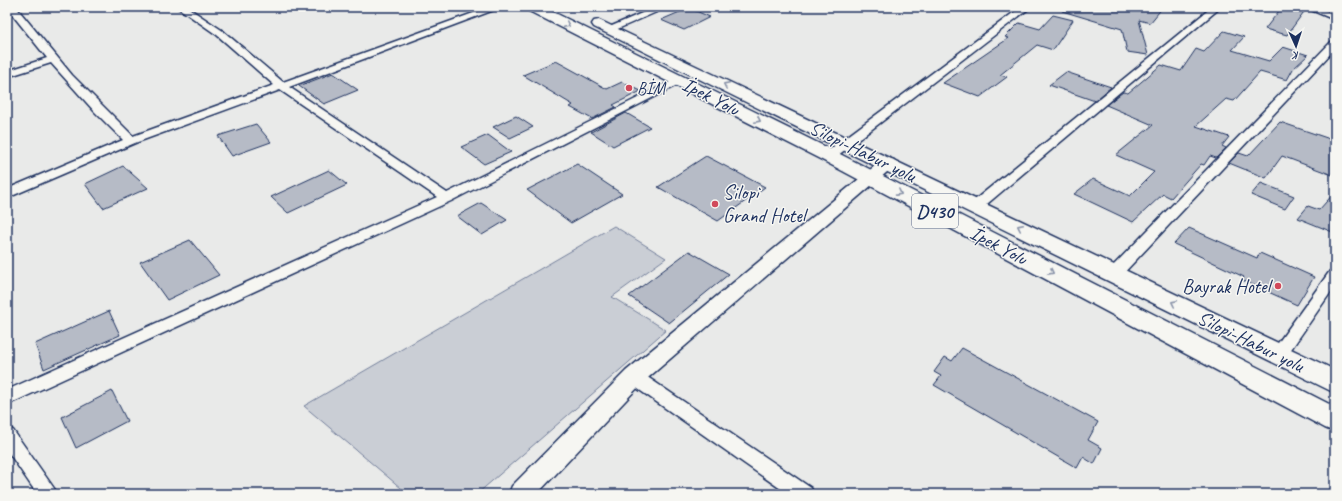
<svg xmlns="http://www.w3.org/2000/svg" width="1342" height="501" viewBox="0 0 1342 501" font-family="Caveat,sans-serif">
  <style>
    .green { fill: #caced5; stroke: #727e9a }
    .building { fill: #b6bbc6; stroke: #1b2f5e }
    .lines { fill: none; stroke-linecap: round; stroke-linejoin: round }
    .minor-casing { stroke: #1b2f5e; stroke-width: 3 }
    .tertiary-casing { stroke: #1b2f5e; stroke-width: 3 }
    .trunk-casing { stroke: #1b2f5e; stroke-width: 3 }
    .minor { fill: #f6f6f2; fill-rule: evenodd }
    .tertiary { fill: #f6f6f2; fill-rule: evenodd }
    .trunk { fill: #f6f6f2; fill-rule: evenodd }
    .oneway { stroke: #8892a8 }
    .poi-dot { fill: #d1495b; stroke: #f6f6f2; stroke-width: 1.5 }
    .labels { text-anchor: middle; stroke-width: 3; stroke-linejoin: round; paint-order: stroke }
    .far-poi-label { font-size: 17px; fill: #1b2f5e; stroke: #f6f6f2; text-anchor: start }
    .shield { fill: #f6f6f2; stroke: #5d6b8a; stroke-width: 1 }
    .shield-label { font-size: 19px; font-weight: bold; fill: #1b2f5e }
    .street-label { font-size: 20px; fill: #1b2f5e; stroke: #f6f6f2 }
    .poi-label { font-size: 20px; fill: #1b2f5e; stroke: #f6f6f2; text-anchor: start }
  </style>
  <rect width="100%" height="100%" fill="#e9eae9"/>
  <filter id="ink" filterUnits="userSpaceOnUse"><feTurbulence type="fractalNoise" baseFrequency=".025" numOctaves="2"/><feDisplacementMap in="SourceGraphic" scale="8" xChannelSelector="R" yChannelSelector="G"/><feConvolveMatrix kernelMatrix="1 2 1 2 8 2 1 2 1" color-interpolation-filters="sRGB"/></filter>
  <g filter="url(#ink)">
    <path class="green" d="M614,226L666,258L612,297L666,330L477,494H408L304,406Z"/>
    <g class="building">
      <path d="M1063,7H1163L1150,23L1139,20L1148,55L1127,52L1122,29L1062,11Z"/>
      <path d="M1282,7H1303L1306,9L1287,35L1265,29Z"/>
      <path d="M689,8L710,17L684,30L661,20Z"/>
      <path d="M1053,15L1073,20L1053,50L1037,45L1000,75L1007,77L980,97L943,83L1009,38L1005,37L1019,23L1040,29Z"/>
      <path d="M1224,31L1244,37L1232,50L1269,61L1283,47L1308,55L1293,69L1287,80L1260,72L1234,101L1226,99L1196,126L1229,137L1222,146L1226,148L1216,158L1210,156L1204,165L1201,164L1171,198L1163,194L1133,222L1074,194L1093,179L1130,196L1154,172L1116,155L1153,125L1106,105L1123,92L1128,93L1161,65L1181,71L1196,49L1204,52Z"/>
      <path d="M556,61L607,89L622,82L641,91L613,105L616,107L592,119L570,107L573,105L523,75Z"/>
      <path d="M1066,72L1111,87L1095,101L1049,85Z"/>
      <path d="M333,73L358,90L324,104L299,86Z"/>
      <path d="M626,113L650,127L613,146L591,132Z"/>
      <path d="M516,116L533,127L510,138L493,127Z"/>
      <path d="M1280,122L1327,138L1335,144V176L1282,156L1266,178L1229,163L1239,153L1248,156Z"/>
      <path d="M256,124L271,142L232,156L218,136Z"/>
      <path d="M488,135L511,152L484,164L461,147Z"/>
      <path d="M706,156L765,187L718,221L658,187Z"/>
      <path d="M577,164L622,194L571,223L527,190Z"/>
      <path d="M123,166L148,188L103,208L85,184Z"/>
      <path d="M329,170L347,185L288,213L271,197Z"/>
      <path d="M1261,183L1294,196L1285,209L1251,195Z"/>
      <path d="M1335,192V233L1298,218L1308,206L1319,210Z"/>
      <path d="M481,203L507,220L482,235L457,216Z"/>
      <path d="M1189,228L1257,258L1260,253L1314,277L1297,305L1242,280L1244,277L1174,244Z"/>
      <path d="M190,240L219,275L167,300L140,262Z"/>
      <path d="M689,251L729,274L669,323L629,296Z"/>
      <path d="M109,311L120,335L44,369L35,344Z"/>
      <path d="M962,348L1098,422L1088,440L1102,448L1094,464L1083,457L1077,468L934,385L941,376L934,372L945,357L952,361Z"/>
      <path d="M112,391L127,421L76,448L62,417Z"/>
    </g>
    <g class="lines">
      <g class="minor-casing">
        <g id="minor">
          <path d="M16,7L72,75L133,136L274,85L217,35L177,7H187L223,31L283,82L490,7H502L289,87L447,193L676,79L680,78L685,81L451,201L7,405V390L437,197L280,90L135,143L7,198V189L123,140L95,112L51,63L7,77V71L47,58L7,8Z"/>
          <path d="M656,7H668L613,31L610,32L605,29Z"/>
          <path d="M1021,7H1031L833,159H825L823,156L825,153Z"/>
          <path d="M1212,7H1221L981,209H971L969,206L971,203Z"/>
          <path d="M1304,7H1316L1335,14V20Z"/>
          <path d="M1335,40V49L1119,278L1114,279L1109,278L1107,274L1109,270L1332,41Z"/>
          <path d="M1335,270V286L1285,358L1279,360L1273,358L1271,354L1273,350L1330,271Z"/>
          <path d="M634,370L640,372L811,488L814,494H788L628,382L626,377L628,372Z"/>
          <path d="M7,427L13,430L58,494H37L7,450Z"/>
        </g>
      </g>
      <g class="tertiary-casing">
        <path id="tertiary" d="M888,158L894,160L896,163L894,166L642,383L537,494H509L512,486L626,371L882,160Z"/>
      </g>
      <g class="trunk-casing">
        <g id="trunk">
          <path d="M525,7H543L836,152L1335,407V432L1325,428L822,160L527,10Z"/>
          <path d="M599,20L1335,370V393L594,27L592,24L594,21Z"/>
        </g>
      </g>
      <use href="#minor" class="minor"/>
      <use href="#tertiary" class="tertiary"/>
      <use href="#trunk" class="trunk"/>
    </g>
    <defs><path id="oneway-chevron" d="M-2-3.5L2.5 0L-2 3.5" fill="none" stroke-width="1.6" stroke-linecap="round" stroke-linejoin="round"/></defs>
    <g class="oneway">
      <use href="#oneway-chevron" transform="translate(567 25) rotate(26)"/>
      <use href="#oneway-chevron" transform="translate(726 85) rotate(-154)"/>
      <use href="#oneway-chevron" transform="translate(758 120) rotate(27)"/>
      <use href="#oneway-chevron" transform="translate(899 193) rotate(28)"/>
      <use href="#oneway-chevron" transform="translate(1020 227) rotate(-154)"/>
      <use href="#oneway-chevron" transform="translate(1051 272) rotate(28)"/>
      <use href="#oneway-chevron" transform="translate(1174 303) rotate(-154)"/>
    </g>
  </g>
  <g class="poi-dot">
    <circle cx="629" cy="88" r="4"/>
    <circle cx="715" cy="204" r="4"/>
    <circle cx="1278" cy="286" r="4"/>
  </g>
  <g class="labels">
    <g class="far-poi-label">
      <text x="637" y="94">BİM</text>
    </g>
    <rect class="shield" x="912" y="194" width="46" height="34" rx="3"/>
    <g class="shield-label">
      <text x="935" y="218">D430</text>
    </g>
    <g class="street-label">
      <text transform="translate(711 96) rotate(27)" y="7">İpek Yolu</text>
      <text transform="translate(863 151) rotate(26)" y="7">Silopi-Habur yolu</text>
      <text transform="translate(999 245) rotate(28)" y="7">İpek Yolu</text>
      <text transform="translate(1251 341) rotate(26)" y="7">Silopi-Habur yolu</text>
    </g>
    <g class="poi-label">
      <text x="723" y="199">Silopi<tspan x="723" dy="23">Grand Hotel</tspan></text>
      <text x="1270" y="293" text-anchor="end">Bayrak Hotel</text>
    </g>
  </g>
  <rect width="1342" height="501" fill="none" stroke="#f6f6f2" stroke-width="24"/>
  <rect x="12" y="12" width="1318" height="477" fill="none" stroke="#1b2f5e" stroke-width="1.5" filter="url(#ink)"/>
  <g transform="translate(1296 46) rotate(177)" stroke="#f6f6f2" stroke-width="3" paint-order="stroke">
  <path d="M0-3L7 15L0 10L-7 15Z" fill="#1b2f5e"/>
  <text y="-6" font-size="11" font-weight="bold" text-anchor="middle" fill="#1b2f5e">K</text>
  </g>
</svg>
